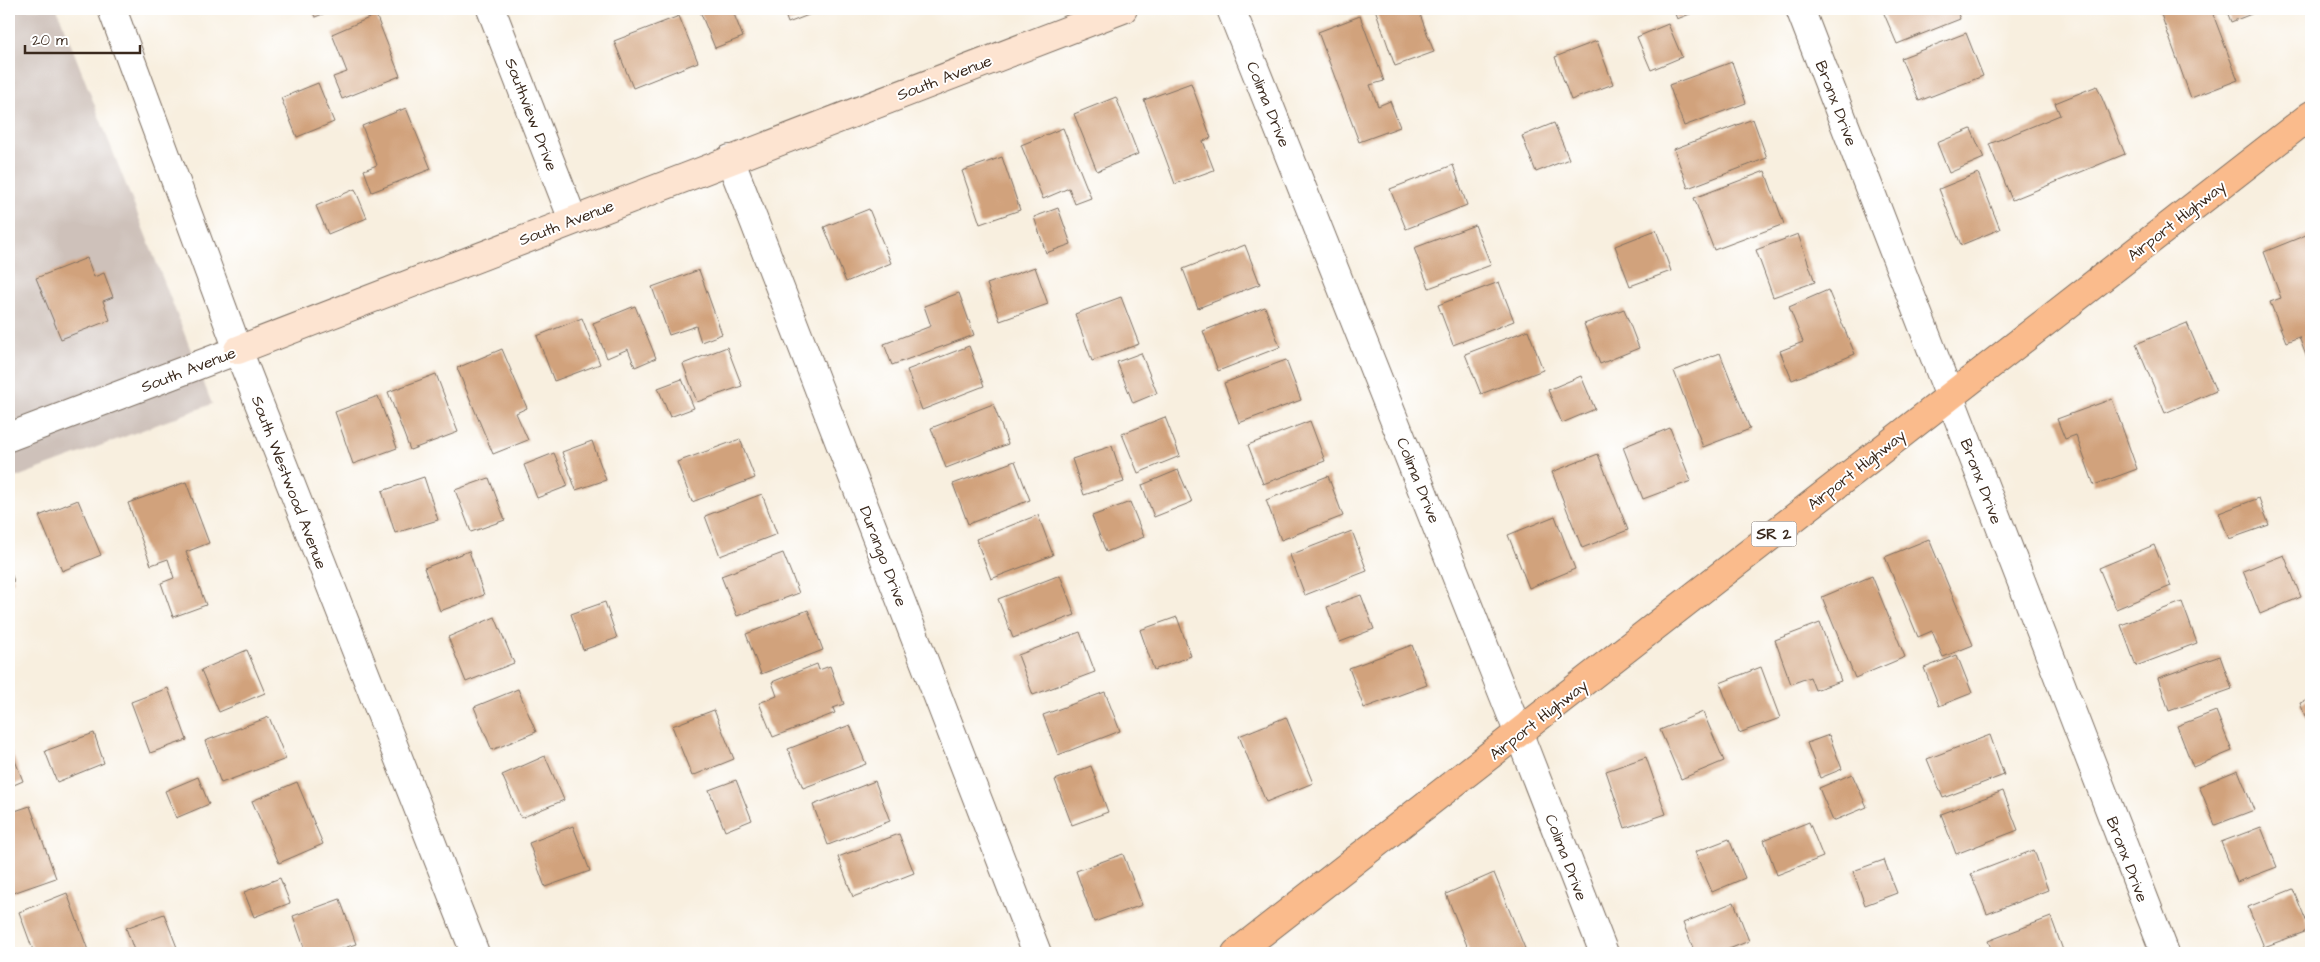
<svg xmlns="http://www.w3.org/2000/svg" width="2320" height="962" viewBox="0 0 2320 962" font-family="'Architects Daughter',sans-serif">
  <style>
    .industrial { fill: #cec1ba }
    .building { fill: #d1a27c }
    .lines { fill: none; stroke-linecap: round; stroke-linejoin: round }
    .street-casing { stroke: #7d6f62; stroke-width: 30 }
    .secondary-casing { stroke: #7d6f62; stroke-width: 30 }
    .primary-casing { stroke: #7d6f62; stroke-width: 30 }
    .street { stroke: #fff; stroke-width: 28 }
    .secondary { stroke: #fde4d1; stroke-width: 28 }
    .primary { stroke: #fabb8c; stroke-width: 28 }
    .labels { text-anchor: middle; stroke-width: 4; stroke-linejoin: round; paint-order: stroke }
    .shield { fill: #fff; stroke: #766a62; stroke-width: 1 }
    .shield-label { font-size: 15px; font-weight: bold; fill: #3b2a1e }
    .street-label { font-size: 16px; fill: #3b2a1e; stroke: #fff }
  </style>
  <rect width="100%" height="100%" fill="#fff"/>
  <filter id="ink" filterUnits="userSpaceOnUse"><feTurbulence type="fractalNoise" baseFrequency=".02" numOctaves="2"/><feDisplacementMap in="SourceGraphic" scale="10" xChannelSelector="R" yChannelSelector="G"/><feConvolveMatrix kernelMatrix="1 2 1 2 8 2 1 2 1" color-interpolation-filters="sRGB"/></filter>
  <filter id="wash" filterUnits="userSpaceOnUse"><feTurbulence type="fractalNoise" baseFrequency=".0096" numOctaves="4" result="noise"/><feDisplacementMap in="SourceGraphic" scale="20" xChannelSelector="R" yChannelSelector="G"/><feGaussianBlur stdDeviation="1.12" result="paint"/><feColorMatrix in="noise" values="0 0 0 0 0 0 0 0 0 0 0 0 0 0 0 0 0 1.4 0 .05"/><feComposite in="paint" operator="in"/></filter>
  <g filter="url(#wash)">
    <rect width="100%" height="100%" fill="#f8efdf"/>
    <path class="industrial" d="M9,9H57L212,404L9,480Z"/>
    <g id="blocks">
      <g class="building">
        <path d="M311,9H336L315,17Z"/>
        <path d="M699,9H732L743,37L715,48Z"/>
        <path d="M783,9H824L788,23Z"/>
        <path d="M1375,9H1418L1434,52L1395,66Z"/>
        <path d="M1673,9H1703L1677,19Z"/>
        <path d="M1882,9H1956L1960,19L1897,44Z"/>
        <path d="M2159,9H2211L2238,80L2191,98Z"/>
        <path d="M2226,9H2264L2231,22Z"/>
        <path d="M376,15L400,76L342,99L333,77L347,72L332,34Z"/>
        <path d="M679,16L698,62L633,88L614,41Z"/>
        <path d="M1360,16L1384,81L1370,85L1378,106L1390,101L1400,127L1359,142L1318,32Z"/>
        <path d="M1668,24L1682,57L1651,70L1637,37Z"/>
        <path d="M1966,33L1983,76L1919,101L1901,58Z"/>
        <path d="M1597,41L1613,84L1571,100L1555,57Z"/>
        <path d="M1732,62L1746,103L1684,126L1669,85Z"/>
        <path d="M318,83L334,122L297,137L281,98Z"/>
        <path d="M1191,83L1211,138L1203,141L1214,170L1175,184L1144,100Z"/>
        <path d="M2097,86L2125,154L2012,200L1989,144L2060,115L2055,103Z"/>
        <path d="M1116,97L1138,154L1097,171L1074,114Z"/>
        <path d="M406,108L431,169L372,192L364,170L377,165L362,126Z"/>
        <path d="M1753,119L1767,158L1688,188L1674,149Z"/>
        <path d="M1554,123L1569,159L1536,172L1522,136Z"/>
        <path d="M1063,128L1091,198L1075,204L1069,188L1043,199L1021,145Z"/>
        <path d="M1971,129L1984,158L1949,173L1937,143Z"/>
        <path d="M1002,157L1020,210L980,224L962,171Z"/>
        <path d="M1453,165L1467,205L1406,229L1390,189Z"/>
        <path d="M1765,171L1784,224L1714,250L1694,198Z"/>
        <path d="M1978,173L2000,229L1961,245L1939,189Z"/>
        <path d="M355,189L367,218L328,234L316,206Z"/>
        <path d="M1058,208L1071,244L1046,253L1034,217Z"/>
        <path d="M869,209L891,263L846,282L824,227Z"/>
        <path d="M1475,225L1491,265L1429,288L1414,248Z"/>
        <path d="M1656,230L1671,271L1630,286L1615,246Z"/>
        <path d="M2311,233V369L2299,337L2286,342L2270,302L2281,298L2264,252Z"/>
        <path d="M1798,234L1815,282L1773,297L1756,250Z"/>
        <path d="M1245,245L1260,284L1198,308L1183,269Z"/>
        <path d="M87,258L94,277L104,273L113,297L103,301L110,320L61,339L36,278Z"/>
        <path d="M1035,267L1048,304L1000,321L987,284Z"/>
        <path d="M699,270L722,334L701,342L696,326L669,335L652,287Z"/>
        <path d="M1499,282L1514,321L1453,345L1438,305Z"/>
        <path d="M1828,290L1855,354L1792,380L1780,351L1803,342L1789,307Z"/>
        <path d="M959,293L974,335L892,365L884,344L931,326L924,306Z"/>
        <path d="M1121,297L1139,344L1092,361L1075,314Z"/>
        <path d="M635,306L656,358L635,367L628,349L607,358L593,323Z"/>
        <path d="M1265,307L1280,347L1218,371L1203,331Z"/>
        <path d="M1624,309L1639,348L1600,364L1584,324Z"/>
        <path d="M582,318L600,364L554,381L537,336Z"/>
        <path d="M2187,323L2216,391L2165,413L2136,344Z"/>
        <path d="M1528,330L1543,370L1481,394L1465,354Z"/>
        <path d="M969,346L984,386L922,410L907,370Z"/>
        <path d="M727,347L742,386L697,402L683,364Z"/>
        <path d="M502,349L527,408L516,413L528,440L493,454L457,368Z"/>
        <path d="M1141,353L1157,393L1133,403L1117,362Z"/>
        <path d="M1720,353L1750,429L1703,447L1674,371Z"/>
        <path d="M1286,360L1301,400L1239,423L1224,383Z"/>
        <path d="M436,374L458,432L410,450L388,392Z"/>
        <path d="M1581,376L1595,409L1562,423L1548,390Z"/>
        <path d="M682,379L694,408L670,417L658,388Z"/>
        <path d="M378,396L397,448L353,464L335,412Z"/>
        <path d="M2112,399L2137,469L2094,485L2076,435L2065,439L2057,419Z"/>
        <path d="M993,404L1008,444L946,468L931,428Z"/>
        <path d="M1165,417L1180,456L1138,473L1122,434Z"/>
        <path d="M1310,421L1325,461L1263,484L1248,445Z"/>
        <path d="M1670,428L1691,481L1643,499L1623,447Z"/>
        <path d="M740,439L755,478L692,502L677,462Z"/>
        <path d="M592,441L606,480L576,490L562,452Z"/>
        <path d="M1112,446L1124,482L1084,495L1072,459Z"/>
        <path d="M554,453L568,486L537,498L524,465Z"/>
        <path d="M1598,454L1628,530L1582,548L1552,472Z"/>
        <path d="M1015,461L1030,500L968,524L953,484Z"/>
        <path d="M1178,470L1192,502L1154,517L1142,485Z"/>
        <path d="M1328,476L1343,516L1281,540L1266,500Z"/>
        <path d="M424,477L438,520L395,533L382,491Z"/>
        <path d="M489,478L505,520L471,532L455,490Z"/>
        <path d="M186,482L209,543L186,552L206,605L173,617L161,583L174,578L168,559L151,565L128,503Z"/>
        <path d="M762,494L777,534L720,556L705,516Z"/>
        <path d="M2259,498L2269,525L2229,539L2219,513Z"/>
        <path d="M78,500L101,555L62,571L39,516Z"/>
        <path d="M1130,502L1144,537L1106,552L1092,516Z"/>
        <path d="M1038,515L1053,555L991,579L976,539Z"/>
        <path d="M1555,516L1575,569L1529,588L1508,535Z"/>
        <path d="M1352,531L1367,571L1305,595L1290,555Z"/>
        <path d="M1929,539L1973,645L1943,657L1932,631L1918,637L1885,557Z"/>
        <path d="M2154,545L2171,586L2116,609L2099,568Z"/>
        <path d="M469,551L484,595L440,611L424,568Z"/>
        <path d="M783,553L799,593L737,616L721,576Z"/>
        <path d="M2284,555L2301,597L2260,614L2243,571Z"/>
        <path d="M9,568L14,581L9,583Z"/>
        <path d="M1060,575L1075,615L1013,638L998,599Z"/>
        <path d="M1872,576L1905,657L1855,678L1822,597Z"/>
        <path d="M1361,595L1374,629L1340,642L1327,607Z"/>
        <path d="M605,602L617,638L583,650L571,614Z"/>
        <path d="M2182,602L2197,643L2136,666L2121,625Z"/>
        <path d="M808,610L823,650L761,674L746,634Z"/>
        <path d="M495,617L514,663L466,682L448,637Z"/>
        <path d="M1177,617L1191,656L1154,670L1140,630Z"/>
        <path d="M1820,623L1841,681L1815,690L1810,677L1791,684L1775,640Z"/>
        <path d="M1080,632L1095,672L1033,695L1018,655Z"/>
        <path d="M1412,645L1427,685L1364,708L1349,668Z"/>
        <path d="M247,650L265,693L219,712L201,670Z"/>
        <path d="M1957,655L1972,693L1939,706L1924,668Z"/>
        <path d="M2220,656L2232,689L2169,711L2158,678Z"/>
        <path d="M817,664L819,670L830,666L844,704L833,708L835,713L773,737L759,703L777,696L772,682Z"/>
        <path d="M1761,667L1780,718L1739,733L1720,683Z"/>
        <path d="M168,688L187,740L150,753L131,702Z"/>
        <path d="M518,689L536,732L492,750L474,707Z"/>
        <path d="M1105,692L1120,731L1058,755L1043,715Z"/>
        <path d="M2311,699V723L2308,724L2300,703Z"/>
        <path d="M714,710L734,759L692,776L672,726Z"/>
        <path d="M2216,711L2232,751L2193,767L2177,726Z"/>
        <path d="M1703,712L1724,761L1681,779L1660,730Z"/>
        <path d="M269,717L286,759L221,783L205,741Z"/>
        <path d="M1286,717L1313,783L1266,802L1239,736Z"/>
        <path d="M850,725L866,764L803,788L788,749Z"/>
        <path d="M94,733L104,763L57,782L45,751Z"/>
        <path d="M1829,735L1842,769L1820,778L1807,743Z"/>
        <path d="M1990,735L2004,775L1943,798L1927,759Z"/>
        <path d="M9,745L23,781L9,787Z"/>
        <path d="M545,756L564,800L521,818L502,775Z"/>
        <path d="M1646,757L1666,814L1625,828L1606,771Z"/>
        <path d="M1091,766L1108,812L1072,825L1055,780Z"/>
        <path d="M2238,770L2254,810L2215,825L2199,786Z"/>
        <path d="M1852,774L1867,807L1833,821L1819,788Z"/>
        <path d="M198,777L209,804L176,818L165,791Z"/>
        <path d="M736,780L752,820L725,831L709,790Z"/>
        <path d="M875,781L890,821L828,845L813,805Z"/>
        <path d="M297,782L323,844L279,863L252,801Z"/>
        <path d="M2003,791L2018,830L1956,854L1941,814Z"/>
        <path d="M30,806L56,878L13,893L9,881V813Z"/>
        <path d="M1809,822L1823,857L1777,875L1764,840Z"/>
        <path d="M573,826L590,871L545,887L529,843Z"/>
        <path d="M2261,827L2277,867L2237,882L2221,842Z"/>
        <path d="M899,834L914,873L853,897L838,857Z"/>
        <path d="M1729,839L1745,878L1712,892L1695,852Z"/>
        <path d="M2034,850L2048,890L1987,914L1971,874Z"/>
        <path d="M1123,854L1142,905L1094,922L1076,871Z"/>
        <path d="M1884,860L1897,893L1865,905L1853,871Z"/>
        <path d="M1494,873L1526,951L1522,953H1470L1446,894Z"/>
        <path d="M280,878L290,903L254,917L244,892Z"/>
        <path d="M2293,889L2310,930L2264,947L2248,907Z"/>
        <path d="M67,893L89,953H34L19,912Z"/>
        <path d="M340,899L356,944L329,953H306L293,916Z"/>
        <path d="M1734,902L1749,941L1719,953H1695L1683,923Z"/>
        <path d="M164,914L178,950L169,953H135L126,928Z"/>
        <path d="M2051,917L2064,953H1993L1988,941Z"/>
      </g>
    </g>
  </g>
  <g filter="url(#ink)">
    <use href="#blocks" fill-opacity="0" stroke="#7d6f62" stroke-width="1"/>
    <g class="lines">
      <g class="street-casing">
        <g id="street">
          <path d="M112,9L238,350L475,953"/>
          <path d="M491,9L573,220"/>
          <path d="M1231,9L1519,734L1604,953"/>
          <path d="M1800,9L2165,953"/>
          <path d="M730,159L1037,953"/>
          <path d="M9,437L238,350"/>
        </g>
      </g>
      <g class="secondary-casing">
        <path id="secondary" d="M238,350L1123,9"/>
      </g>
      <g class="primary-casing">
        <path id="primary" d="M1236,953L2311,115"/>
      </g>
      <use href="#street" class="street"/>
      <use href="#secondary" class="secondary"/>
      <use href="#primary" class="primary"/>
    </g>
  </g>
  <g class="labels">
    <rect class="shield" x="1751.5" y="521.5" width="45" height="25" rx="4"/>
    <g class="shield-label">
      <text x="1774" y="539">SR 2</text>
    </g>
    <g class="street-label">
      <text transform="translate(944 77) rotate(-21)" y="6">South Avenue</text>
      <text transform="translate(1837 103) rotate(69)" y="6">Bronx Drive</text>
      <text transform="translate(1269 104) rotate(68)" y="6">Colima Drive</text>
      <text transform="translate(532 114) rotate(69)" y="6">Southview Drive</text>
      <text transform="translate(2176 220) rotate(-38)" y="6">Airport Highway</text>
      <text transform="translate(566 222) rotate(-21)" y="6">South Avenue</text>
      <text transform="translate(188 369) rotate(-21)" y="6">South Avenue</text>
      <text transform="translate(1856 469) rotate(-38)" y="6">Airport Highway</text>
      <text transform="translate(1419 480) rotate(68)" y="6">Colima Drive</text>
      <text transform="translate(1982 481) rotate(69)" y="6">Bronx Drive</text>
      <text transform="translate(290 482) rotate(69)" y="6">South Westwood Avenue</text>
      <text transform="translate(884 556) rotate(69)" y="6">Durango Drive</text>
      <text transform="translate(1538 719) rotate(-38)" y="6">Airport Highway</text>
      <text transform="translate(1567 857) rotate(69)" y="6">Colima Drive</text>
      <text transform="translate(2128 859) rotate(69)" y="6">Bronx Drive</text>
    </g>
  </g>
  <rect width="2320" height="962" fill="none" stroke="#fff" stroke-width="30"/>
  <path d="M25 45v8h115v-8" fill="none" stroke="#3b2a1e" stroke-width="2.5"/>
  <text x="32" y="45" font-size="15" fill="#3b2a1e" stroke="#ffffff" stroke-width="4" paint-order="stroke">20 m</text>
</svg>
